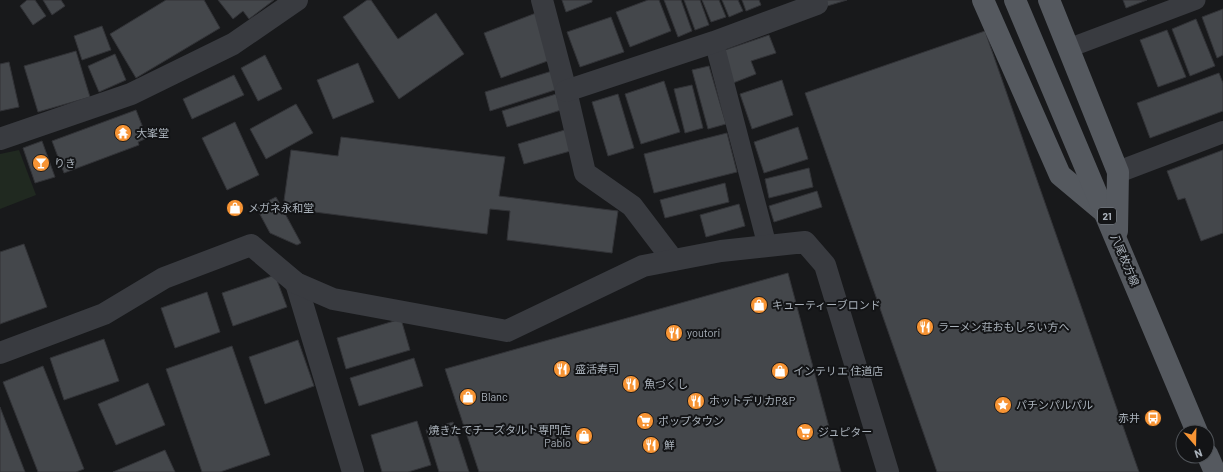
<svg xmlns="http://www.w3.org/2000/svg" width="1223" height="472" viewBox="0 0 1223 472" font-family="Barlow,'Noto Sans JP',sans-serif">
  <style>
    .green { fill: #202920 }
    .building { fill: #44474b; stroke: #323337 }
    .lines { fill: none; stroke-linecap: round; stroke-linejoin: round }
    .service { stroke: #393b40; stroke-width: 19 }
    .minor { stroke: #393b40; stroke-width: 22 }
    .primary { stroke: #55595f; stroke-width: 22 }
    .labels { text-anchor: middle; stroke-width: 4; stroke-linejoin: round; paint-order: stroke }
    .shield { fill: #131416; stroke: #7d838a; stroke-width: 1 }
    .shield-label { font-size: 10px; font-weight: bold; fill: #aab2bb }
    .poi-label { font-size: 11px; fill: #aab2bb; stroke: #131416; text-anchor: start }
    .street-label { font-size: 11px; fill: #aab2bb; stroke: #131416 }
  </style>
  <rect width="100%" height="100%" fill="#18191b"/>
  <path class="green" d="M19,150L36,195L0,209V154Z"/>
  <g class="building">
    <path d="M27,0H35L46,16L33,25L20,6Z"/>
    <path d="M43,0H61L65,6L52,15Z"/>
    <path d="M166,0H204L220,28L136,78L110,34Z"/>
    <path d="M218,0H274L249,19L243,11L233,19Z"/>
    <path d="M367,0H371L398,39L436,13L464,54L399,99L343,17Z"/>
    <path d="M562,0H592V2L566,12Z"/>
    <path d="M648,0H659L671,31L630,47L616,12Z"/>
    <path d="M664,0H681L692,31L678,37Z"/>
    <path d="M684,0H700L709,25L695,30Z"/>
    <path d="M702,0H719L726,17L711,22Z"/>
    <path d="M722,0H738L743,11L729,17Z"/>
    <path d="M742,0H759L761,5L746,11Z"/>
    <path d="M822,0H847L824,7Z"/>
    <path d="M1123,0H1147L1126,8Z"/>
    <path d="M1223,9V55L1217,58L1202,17Z"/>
    <path d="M536,13L553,59L501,78L484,33Z"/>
    <path d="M611,17L624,52L580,67L567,32Z"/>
    <path d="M1196,19L1215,66L1190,76L1172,29Z"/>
    <path d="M102,26L111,50L82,60L74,36Z"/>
    <path d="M1167,30L1186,77L1158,87L1140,40Z"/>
    <path d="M985,31L1139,472H937L805,93Z"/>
    <path d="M769,35L776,53L751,61L756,74L733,83L722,51Z"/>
    <path d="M76,51L90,97L38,112L24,66Z"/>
    <path d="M115,54L126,80L99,92L88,66Z"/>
    <path d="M265,55L282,89L258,101L241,68Z"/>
    <path d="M9,62L19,107L0,111V64Z"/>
    <path d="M358,63L374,102L333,119L317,80Z"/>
    <path d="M709,66L726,124L708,129L692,70Z"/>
    <path d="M552,71L558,89L490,111L485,92Z"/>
    <path d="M1219,73L1223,83V111L1150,138L1137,103Z"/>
    <path d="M234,75L244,95L192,119L183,99Z"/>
    <path d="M782,80L793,115L752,129L740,94Z"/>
    <path d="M664,81L680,132L641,144L625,94Z"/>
    <path d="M692,85L703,128L685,133L674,89Z"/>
    <path d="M556,94L561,110L507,127L502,111Z"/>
    <path d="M618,94L634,148L608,156L592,102Z"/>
    <path d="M296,104L313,133L266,159L250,129Z"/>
    <path d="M136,110L147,138L138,142L139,145L64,173L52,141Z"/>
    <path d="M235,122L259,175L227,190L202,138Z"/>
    <path d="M798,127L808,159L764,173L754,142Z"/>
    <path d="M568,129L574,150L524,164L518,144Z"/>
    <path d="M727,133L737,172L654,193L644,154Z"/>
    <path d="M341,137L505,157L499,196L618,211L612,253L507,240L510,211L490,209L487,234L283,208L291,150L338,156Z"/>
    <path d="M42,141L55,177L35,183L23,148Z"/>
    <path d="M1223,150V233L1201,241L1185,198L1178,200L1167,171Z"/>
    <path d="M809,168L813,187L769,198L765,179Z"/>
    <path d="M725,183L729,202L665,218L660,200Z"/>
    <path d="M817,191L822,207L774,222L769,206Z"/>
    <path d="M276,197L301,243L297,245L270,233L256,207Z"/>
    <path d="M739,204L745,226L706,237L700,215Z"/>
    <path d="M24,244L47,307L0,324V252Z"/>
    <path d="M788,273L841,472H479L445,369Z"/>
    <path d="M275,275L287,307L233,326L222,293Z"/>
    <path d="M207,292L220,332L175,348L161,308Z"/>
    <path d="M401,319L410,350L346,369L337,338Z"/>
    <path d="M104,339L119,381L64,400L50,358Z"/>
    <path d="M298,340L314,386L265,404L249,357Z"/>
    <path d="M232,346L270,455L220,472H202L166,369Z"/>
    <path d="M414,358L423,386L359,406L350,378Z"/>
    <path d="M43,366L84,469L76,472H38L3,382Z"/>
    <path d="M148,383L165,425L116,445L98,404Z"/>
    <path d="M0,407L25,472H0Z"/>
    <path d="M417,421L431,465L408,472H382L371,435Z"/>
    <path d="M453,422L469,472H439L426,430Z"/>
    <path d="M165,450L175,472H113Z"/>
  </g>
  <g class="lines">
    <g class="service">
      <path d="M714,42L767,245"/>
      <path d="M1069,48L1196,0"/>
    </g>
    <g class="minor">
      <path d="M542,0L566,91L585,173L632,206L673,260"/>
      <path d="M566,91L714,42L817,4L816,0"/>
      <path d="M0,139L131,94L233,44L297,0"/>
      <path d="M1118,172L1223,132"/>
      <path d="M296,283L353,472"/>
      <path d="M0,353L104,314L164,278L251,245L296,283L333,299L507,331L643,266L721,251L805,242L825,265L888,472"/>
    </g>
    <g class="primary">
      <path d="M983,0L1060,175L1103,211"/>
      <path d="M1015,0L1197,432"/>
      <path d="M1049,0L1118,172L1117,231"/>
      <path d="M1207,454L1215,472"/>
    </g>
  </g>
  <defs>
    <g id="temple-disc" transform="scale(0.9)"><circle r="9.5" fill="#f79434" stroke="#131416"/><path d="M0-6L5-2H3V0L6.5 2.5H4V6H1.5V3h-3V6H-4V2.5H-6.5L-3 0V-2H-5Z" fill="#fff"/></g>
    <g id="bar-disc" transform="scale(0.9)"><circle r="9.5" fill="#f79434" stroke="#131416"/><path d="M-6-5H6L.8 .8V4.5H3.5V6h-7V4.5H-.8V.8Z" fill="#fff"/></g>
    <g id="shop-disc" transform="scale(0.9)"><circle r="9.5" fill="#f79434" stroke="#131416"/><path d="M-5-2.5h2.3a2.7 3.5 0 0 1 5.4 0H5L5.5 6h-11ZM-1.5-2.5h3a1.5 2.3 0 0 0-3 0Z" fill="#fff"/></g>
    <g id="restaurant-disc" transform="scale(0.9)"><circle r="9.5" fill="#f79434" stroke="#131416"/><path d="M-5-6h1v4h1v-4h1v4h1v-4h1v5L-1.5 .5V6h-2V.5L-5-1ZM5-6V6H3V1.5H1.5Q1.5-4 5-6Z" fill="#fff"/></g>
    <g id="sight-disc" transform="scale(0.9)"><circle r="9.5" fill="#f79434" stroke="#131416"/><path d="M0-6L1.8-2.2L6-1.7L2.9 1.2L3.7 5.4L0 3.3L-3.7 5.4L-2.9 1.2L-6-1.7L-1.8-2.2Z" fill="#fff"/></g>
    <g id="bus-disc" transform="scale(0.9)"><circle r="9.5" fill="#f79434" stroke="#131416"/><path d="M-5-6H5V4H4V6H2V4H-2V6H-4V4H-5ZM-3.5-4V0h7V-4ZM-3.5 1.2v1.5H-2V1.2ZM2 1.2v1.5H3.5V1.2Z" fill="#fff"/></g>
    <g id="supermarket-disc" transform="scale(0.9)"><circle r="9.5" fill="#f79434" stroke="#131416"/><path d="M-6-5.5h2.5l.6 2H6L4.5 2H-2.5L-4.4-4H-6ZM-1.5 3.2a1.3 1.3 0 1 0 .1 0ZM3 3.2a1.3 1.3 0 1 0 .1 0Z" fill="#fff"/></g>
  </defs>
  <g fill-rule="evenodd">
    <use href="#temple-disc" x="123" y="133"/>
    <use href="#bar-disc" x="41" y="163"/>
    <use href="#shop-disc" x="235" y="208"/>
    <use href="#shop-disc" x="759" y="305"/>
    <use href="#restaurant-disc" x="925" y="327"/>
    <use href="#restaurant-disc" x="674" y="333"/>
    <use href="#restaurant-disc" x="562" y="369"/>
    <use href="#shop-disc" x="780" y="371"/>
    <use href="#restaurant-disc" x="631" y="384"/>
    <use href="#shop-disc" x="468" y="397"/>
    <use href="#restaurant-disc" x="696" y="401"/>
    <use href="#sight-disc" x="1003" y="405"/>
    <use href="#bus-disc" x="1153" y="418"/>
    <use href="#supermarket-disc" x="645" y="421"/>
    <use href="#supermarket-disc" x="805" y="432"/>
    <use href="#shop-disc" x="584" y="436"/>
    <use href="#restaurant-disc" x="651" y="445"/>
  </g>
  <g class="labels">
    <rect class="shield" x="1098" y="208" width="18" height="16" rx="3"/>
    <g class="shield-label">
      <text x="1107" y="220">21</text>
    </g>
    <g class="poi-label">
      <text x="136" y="137">大峯堂</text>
      <text x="54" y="167">りき</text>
      <text x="248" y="212">メガネ永和堂</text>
      <text x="772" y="309">キューティーブロンド</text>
      <text x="938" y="331">ラーメン荘おもしろい方へ</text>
      <text x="687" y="337">youtori</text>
      <text x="575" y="373">盛活寿司</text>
      <text x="793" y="375">インテリエ 住道店</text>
      <text x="644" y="388">魚づくし</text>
      <text x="481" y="401">Blanc</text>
      <text x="709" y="405">ホットデリカP&amp;P</text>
      <text x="1016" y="409">パチンパルパル</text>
      <text x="1140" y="422" text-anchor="end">赤井</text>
      <text x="658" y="425">ポップタウン</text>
      <text x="571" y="434" text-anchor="end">焼きたてチーズタルト専門店<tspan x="571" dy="13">Pablo</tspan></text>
      <text x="818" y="436">ジュピター</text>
      <text x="664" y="449">鮮</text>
    </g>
    <g class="street-label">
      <text transform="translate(1125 260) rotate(67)" y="4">八尾枚方線</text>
    </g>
  </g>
  <g transform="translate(1195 444) rotate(160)"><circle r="19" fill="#131416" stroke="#4f5358"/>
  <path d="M0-3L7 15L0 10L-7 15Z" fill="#f79434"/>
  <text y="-6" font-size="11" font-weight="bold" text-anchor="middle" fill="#aab2bb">N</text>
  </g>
</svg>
